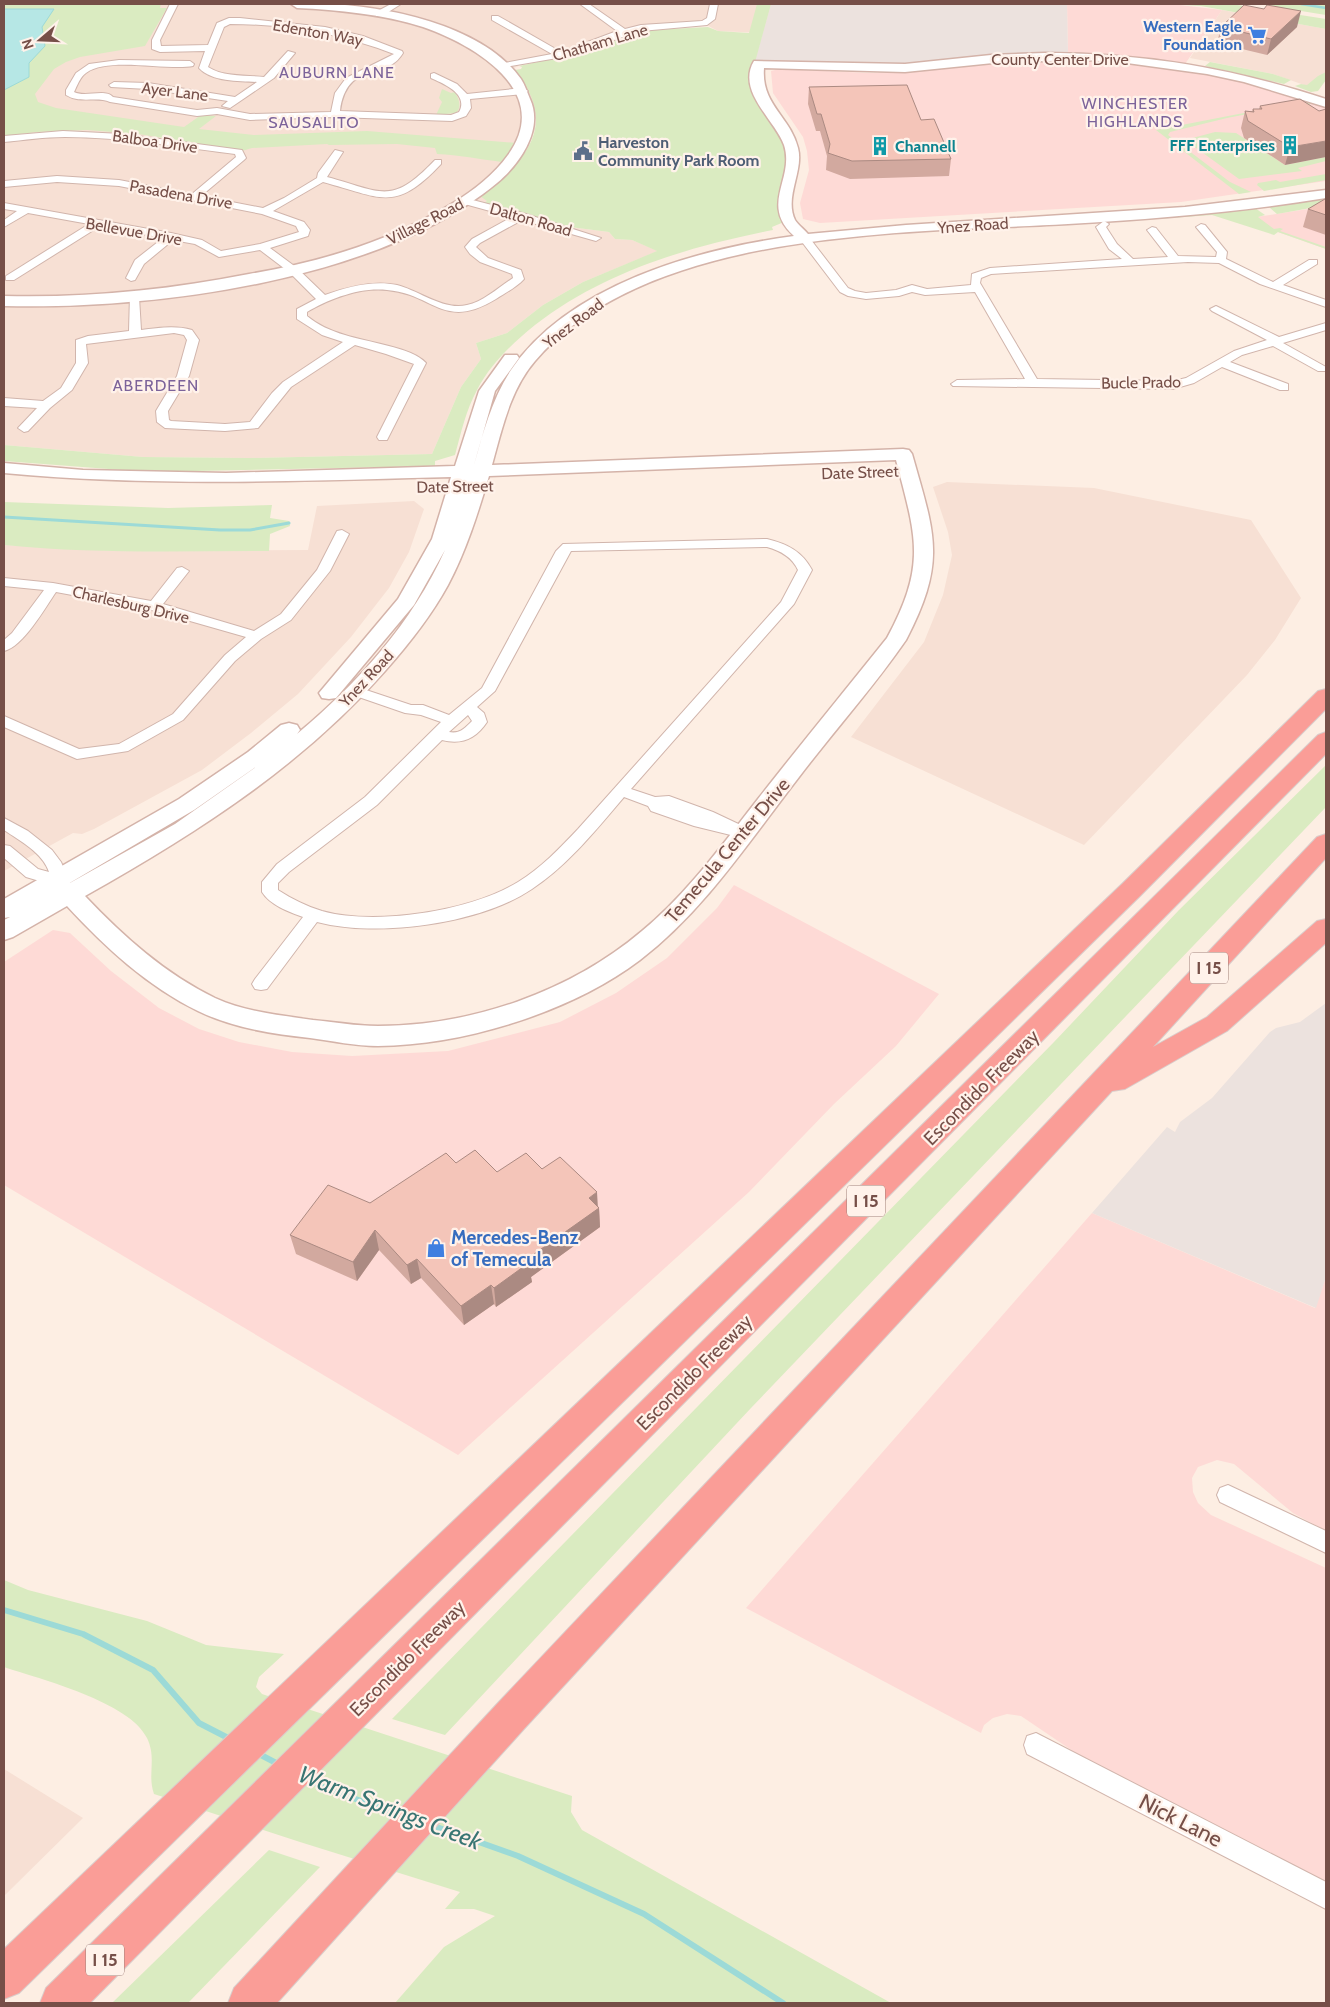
<svg xmlns="http://www.w3.org/2000/svg" width="1330" height="2007" viewBox="0 0 1330 2007" font-family="Cabin,sans-serif">
  <style>
    .residential { fill: #f7e0d4 }
    .commercial { fill: #fedad6 }
    .industrial { fill: #ece2de }
    .green { fill: #daebc1 }
    .water { fill: #b6e7e5; stroke: #9cdad7 }
    .lines { fill: none; stroke-linecap: round; stroke-linejoin: round }
    .stream-far2 { stroke: #9cdad7; stroke-width: 2.5 }
    .stream-far1 { stroke: #9cdad7; stroke-width: 3 }
    .stream { stroke: #9cdad7; stroke-width: 6 }
    .street-casing { stroke: #d1b5ac; stroke-width: 2 }
    .secondary-casing { stroke: #d4b3a9; stroke-width: 3 }
    .highway-casing { stroke: #d9cecc; stroke-width: 2 }
    .street { fill: #fff; fill-rule: evenodd }
    .secondary { fill: #fff; fill-rule: evenodd }
    .highway { fill: #fa9d97; fill-rule: evenodd }
    .wall { fill: #d2a99f }
    .shaded-wall { fill: #ab8a82 }
    .building { fill: #f4c5b9; stroke: #ab8a82 }
    .labels { text-anchor: middle; stroke-width: 4.5; stroke-linejoin: round; paint-order: stroke }
    .far-shop-label { font-size: 16px; font-weight: bold; fill: #366cbe; stroke: #fff2ea; text-anchor: end }
    .far-street-label { font-size: 16px; fill: #764f48; stroke: #fff2ea }
    .far-neighbourhood-label { font-size: 16px; letter-spacing: 1px; fill: #7c639a; stroke: #fff2ea }
    .far-service-label { font-size: 16px; font-weight: bold; fill: #4e5e75; stroke: #fff2ea; text-anchor: start }
    .far-culture-label { font-size: 16px; font-weight: bold; fill: #0d838f; stroke: #fff2ea; text-anchor: end }
    .shield { fill: #fff2ea; stroke: #9f8079; stroke-width: 1 }
    .shield-label { font-size: 18px; font-weight: bold; fill: #764f48 }
    .street-label { font-size: 19px; fill: #764f48; stroke: #fff2ea }
    .shop-label { font-size: 19px; font-weight: bold; fill: #366cbe; stroke: #fff2ea; text-anchor: start }
    .near-street-label { font-size: 22px; fill: #764f48; stroke: #fff2ea }
    .near-water-label { font-size: 24px; font-style: italic; fill: #387573; stroke: #fff2ea }
  </style>
  <rect width="100%" height="100%" fill="#fdeee3"/>
  <g class="residential">
    <path d="M4,4H771L763,33L718,31L699,21L681,22L623,32L577,50L515,62L519,66L514,68L528,86L535,103V129L529,146L514,166L480,196L486,199L487,201L485,203L570,227L609,232L615,239L632,240L658,251L583,282L543,305L507,333L476,343L481,359L461,387L432,454L249,458L143,457L4,445Z"/>
    <path d="M1222,10L1326,29V72L1307,86L1273,74L1190,58Z"/>
    <path d="M947,482L1094,488L1251,520L1301,598L1275,640L1247,675L1084,845L851,737L924,642L943,595L952,555L948,532L933,487Z"/>
    <path d="M414,501L424,509L409,552L389,588L351,637L298,694L251,733L202,770L94,829L82,834L73,833L4,871V545L120,551L308,550L317,506Z"/>
    <path d="M4,1769L83,1818L4,1896Z"/>
  </g>
  <g class="commercial">
    <path d="M1067,4H1171L1222,10L1185,64L1129,57L1068,54Z"/>
    <path d="M1067,60L1129,63L1205,73L1250,83L1326,108V181L1181,202L820,223L803,219L800,203L809,170L807,151L803,137L773,93L771,71L779,69L870,73L913,72L1025,61Z"/>
    <path d="M1326,206V249L1241,219L1270,215Z"/>
    <path d="M734,885L939,994L896,1046L834,1104L749,1192L458,1455L4,1185V962L53,930L70,933L111,971L159,1008L199,1029L239,1042L292,1052L352,1056L448,1051L560,1022L616,993L667,958L717,908Z"/>
    <path d="M1092,1213L1315,1308L1326,1277V1531L1293,1513L1234,1464L1217,1460L1198,1467L1192,1478L1193,1492L1198,1503L1211,1515L1326,1568V1885L1092,1764L1021,1716L1007,1714L993,1718L984,1725L981,1733L746,1608Z"/>
  </g>
  <g class="industrial">
    <path d="M771,4H1067L1068,54L924,64L823,65L755,60Z"/>
    <path d="M1326,1003V1277L1316,1308L1092,1213L1167,1127L1175,1132L1180,1122L1212,1098L1270,1032L1276,1028L1300,1022Z"/>
  </g>
  <g class="green">
    <path d="M4,4H161L160,8H167L145,46L80,57L66,62L54,69L35,94L38,102L56,108L184,127L201,115L216,116L199,129L254,135L367,131L517,143L502,162C479,159 459,155 437,154L435,148L397,144L329,145L327,144L252,148L242,151L138,134L87,130L37,132L4,136Z"/>
    <path d="M757,4H771L754,66L789,151L784,222L772,227L773,230C688,247 605,271 535,325C512,344 491,363 477,390C466,410 461,433 455,455L435,461V466L148,472L4,461V445L143,457L249,458L432,454L461,387L481,359L476,343L507,333L543,305L583,282L657,251L632,240L615,239L609,232L570,227L484,203L487,201L480,196C527,159 559,126 515,70L521,69L522,67L519,66L570,55L631,34L651,30L708,27L718,31L749,33Z"/>
    <path d="M1171,4H1231L1326,19V29L1201,6Z"/>
    <path d="M1258,4H1326V15Z"/>
    <path d="M1210,62L1273,74L1291,80L1284,84L1205,66Z"/>
    <path d="M1326,72V80L1318,91L1311,92L1295,86L1301,84L1307,85L1318,76Z"/>
    <path d="M442,89L451,93L455,92C459,99 462,107 456,113L436,115L442,102L439,98Z"/>
    <path d="M1306,101L1312,103L1307,106L1293,105L1227,118L1170,132L1168,135L1172,138L1230,182L1251,192L1239,194L1156,130Z"/>
    <path d="M1215,132L1236,133L1285,165L1326,157V161L1298,168L1302,171L1239,179L1185,140Z"/>
    <path d="M1326,174V180L1264,191L1257,185L1258,183L1276,180L1280,182Z"/>
    <path d="M1326,198V206H1322L1277,214L1269,207Z"/>
    <path d="M1255,208L1265,215L1258,217L1274,229L1280,228L1283,229L1280,231L1326,247V249L1278,232L1274,235L1212,215L1142,220L1136,218Z"/>
    <path d="M4,502L168,508L272,505L270,518L289,521L290,526L270,534L269,551C181,551 92,554 4,545Z"/>
    <path d="M1326,765V807L751,1408L445,1735L392,1719L1054,1042L1179,910Z"/>
    <path d="M4,1580L28,1590L147,1621L206,1645L284,1654L259,1677L256,1687L262,1694L572,1796L571,1812L582,1830L891,2003H395L444,1947L495,1916L474,1909H445L460,1892L300,1842L154,1794C147,1774 157,1759 147,1738C130,1702 40,1679 4,1667Z"/>
    <path d="M269,1850L320,1867L188,2003H112Z"/>
  </g>
  <path class="water" d="M4,9H54L42,27L45,46L29,63V77L4,90Z"/>
  <g class="lines">
    <path class="stream-far2" d="M1301,4L1326,8"/>
    <path class="stream-far1" d="M4,517L220,530H250L289,523"/>
    <g class="stream">
      <path d="M4,1610L83,1634L153,1670L199,1723L232,1740"/>
      <path d="M259,1754L280,1765"/>
      <path d="M305,1778L325,1788L400,1815"/>
      <path d="M431,1825L518,1856L644,1914L783,2003"/>
    </g>
    <g class="street-casing">
      <g id="street">
        <path d="M170,4H178L160,40L161,46L208,45L217,23L229,18H240L325,27L363,36L402,51L403,53C386,82 347,59 340,111L451,115L459,112C469,94 444,84 431,78V74L434,73L457,84L467,94L523,88L528,91L523,94L470,99L471,108L466,116L452,121L335,117L250,120L217,114L197,116L110,102C97,96 80,104 66,95V90L76,73L89,64L119,60L190,61L194,64L193,66C167,71 108,56 86,73C80,77 77,86 74,92C85,98 105,88 113,97L197,110L217,108L250,114L331,112L335,93L346,78L394,54C342,34 286,24 230,24L224,27L208,67C223,77 246,75 264,77L288,51L295,53L274,78L230,108L222,106L228,101L148,89L111,87L109,85L114,82L148,83L235,97L257,82C239,81 212,82 199,68L205,51L160,52L152,49V40Z"/>
        <path d="M391,4H401L382,16H376V12Z"/>
        <path d="M580,4H589L625,29L641,25L702,21L707,18L710,4H718L715,19L707,25L641,31L563,57L499,68V64L552,54L492,20V16H498L561,52L617,31Z"/>
        <path d="M63,131L122,134L242,150L246,158L244,160L201,196L263,208L284,198L317,178L318,173L335,150L343,152L327,177C383,192 391,206 435,160H441V164C395,213 382,198 323,182L273,211L304,222L310,230L308,236L270,248L297,268L325,295C347,287 373,280 397,285C418,290 444,311 467,305C483,302 499,287 513,278L512,274L480,262L470,254L465,247L472,239L512,217L461,203V199L465,198L526,214L601,238L596,241L522,220L480,243L476,247L488,258L521,270L524,279C517,287 505,293 496,299C444,331 434,294 387,290C360,287 329,299 307,312V316C318,325 331,331 345,335C365,342 412,347 426,363L387,440H379L377,437L414,364L386,354L355,345L291,387L258,428L225,431L165,428L157,422L156,411L177,376L187,340L184,335L174,333L86,344L88,363L72,390L50,408L28,431L24,432L18,428L37,408L4,406V398L43,401L61,388L76,363V340L88,336L129,331L130,295L134,294L139,297L141,330C158,328 175,325 192,330L199,340L189,376L168,411L169,420L171,421L225,424L250,422L272,393L283,382L343,342L322,335L297,319V309L316,299L289,272L260,250L219,257L195,244L173,240L144,264L135,280L131,281L126,278L135,260L163,238L100,226L14,280H6V276L89,224L28,213L4,227V220L17,211L4,209V203L171,233L202,240L221,251L260,244L299,232L296,226L262,214L119,186L57,182L4,187V181L57,176L119,180L192,194L236,157L235,154C179,147 122,137 65,137C45,137 24,140 4,142V136Z"/>
        <path d="M1104,221L1109,224L1106,227L1117,244L1133,259L1168,257L1147,230L1152,227L1156,228L1178,256L1216,257L1217,252L1196,227L1201,224L1205,225L1227,252L1226,259L1273,282L1309,260H1317V264L1283,285L1326,300V307L1260,284L1219,263L1188,262L991,274L981,278L980,283L1037,379L1173,381L1186,378L1234,351L1267,340L1212,311L1210,309L1216,306L1279,337L1326,323V330L1283,343L1326,367V371H1318L1273,346L1242,355L1230,362L1288,384V390H1280L1222,367L1194,383L1173,389L953,386L951,384L957,380L1025,379L975,292L925,295L912,292L899,296L866,299L848,296L840,292L799,238L800,236H808L848,288L855,291L866,293L896,290L912,285L927,289L971,285L972,274L990,268L1122,259L1109,249L1096,227Z"/>
        <path d="M342,530L349,534L330,571L291,620L261,639L235,661L183,720L128,751L77,759L4,727V716L79,749L119,744L173,714L225,655L246,637L148,609L56,592C45,608 23,647 4,651V640L12,633L44,590L4,586V578L53,583L151,601L177,568L182,567L189,571L163,604L254,631L281,614L317,570L337,531Z"/>
        <path d="M767,539C787,544 802,551 812,570L794,604L631,789L655,797L669,796L713,812L749,829L751,833L749,837L743,838L694,826L651,811L648,806L624,797C596,830 568,865 532,889C480,924 378,938 317,922L267,989L261,990L255,989L252,984L255,979L303,917C289,912 270,905 262,892V882L277,864L365,797L441,722L421,715L405,713L350,694L348,691L350,688H360L411,705H423L449,715L482,688L556,551L563,544ZM767,547C781,551 792,557 798,570L781,602L578,829C560,848 541,868 518,882C471,911 376,926 322,911C306,906 292,899 278,890V883L289,872L377,805L442,740C461,745 476,739 487,722L484,713L477,707L495,691L571,551ZM468,715L472,721C465,728 460,734 449,732Z"/>
        <path d="M4,818L28,831L52,850L61,862L73,890L71,894H59L53,885L26,877L4,858V845L10,846L38,869L49,872C43,853 20,841 4,830Z"/>
        <path d="M1228,1485L1326,1531V1553L1220,1502L1217,1495L1220,1488Z"/>
        <path d="M1036,1733L1326,1882V1909L1027,1754L1024,1745L1027,1736Z"/>
      </g>
    </g>
    <g class="secondary-casing">
      <g id="secondary">
        <path d="M291,4C359,0 478,18 521,79C525,85 527,92 530,99C544,129 520,164 497,183C379,281 153,310 4,306V296C87,298 168,290 249,274C296,266 341,255 385,237C427,219 480,194 508,155C554,92 475,45 423,27C382,14 339,10 297,8Z"/>
        <path d="M1045,53C1144,53 1232,68 1326,99V107L1244,82L1207,74L1127,63L1087,60L1003,62L905,72L764,68C761,105 790,116 798,148C804,171 784,197 795,220C798,225 804,229 808,234L906,225L1185,207L1326,190V198C1241,212 1155,219 1068,224C907,233 649,228 535,361C510,390 502,429 492,465L903,449L909,450L912,454C935,535 947,561 906,640C873,688 834,731 799,777C750,840 704,911 640,960C571,1012 465,1045 378,1046C355,1046 333,1041 310,1038C272,1034 233,1028 198,1011C147,986 105,947 67,906L13,937L4,940V920L10,917L4,918V899L179,799L248,752L281,725L289,723L297,725L300,730L297,734C357,684 413,622 445,550L414,605L336,698L329,699L322,698L319,693L398,599L432,539L451,477C302,481 153,487 4,473V463L83,470L226,473L455,466L479,391L505,355H517L519,358L495,391L474,465C483,433 492,399 511,370C569,285 697,249 794,236C759,204 795,179 784,145C775,120 736,91 754,61L905,64L991,55ZM896,460C916,537 927,564 887,638C844,692 800,745 758,799C722,845 687,894 642,931C570,992 471,1026 378,1026C356,1026 334,1022 313,1020C279,1015 246,1012 215,998C165,974 123,936 85,896C195,834 301,767 385,671C409,644 431,616 448,585C466,551 478,513 489,476ZM263,762L175,824L61,888L194,810Z"/>
      </g>
    </g>
    <g class="highway-casing">
      <g id="highway">
        <path d="M1326,689V709L1140,896L19,1993L4,1999V1949L1122,884L1318,691Z"/>
        <path d="M1326,732V754L90,2003H40L46,1988L1318,735Z"/>
        <path d="M1326,834V858L1153,1047L1207,1017L1317,921L1326,919V943L1227,1031L1125,1089L1112,1091L523,1730L277,2003H228L234,1988L497,1704L1317,837Z"/>
      </g>
    </g>
    <use href="#street" class="street"/>
    <use href="#secondary" class="secondary"/>
    <use href="#highway" class="highway"/>
  </g>
  <g class="wall">
    <path d="M1221,27H1297L1267,55L1217,43Z"/>
    <path d="M809,87L921,120L951,159L949,176L850,179L826,170L827,156L820,131H816L808,104Z"/>
    <path d="M1260,106L1319,111L1285,165L1244,138L1241,128L1245,111H1252L1253,109H1259Z"/>
    <path d="M1326,199V235L1303,227L1308,209Z"/>
    <path d="M456,1163L497,1172L598,1206L599,1208L600,1227L531,1277L532,1282L496,1307L494,1304L464,1325L421,1278L411,1284L379,1250L357,1281L296,1254L290,1235L370,1203Z"/>
  </g>
  <g class="shaded-wall">
    <path d="M1301,11L1297,27L1267,55L1271,39Z"/>
    <path d="M1326,141V157L1285,165L1290,147Z"/>
    <path d="M597,1192L598,1209L599,1208L600,1227L531,1277L532,1282L496,1307L494,1288L527,1259L589,1198Z"/>
    <path d="M375,1230L379,1250L357,1281L353,1262Z"/>
    <path d="M417,1259L421,1278L411,1284L407,1265Z"/>
    <path d="M491,1285L494,1304L464,1325L461,1306Z"/>
  </g>
  <g class="building">
    <path d="M1244,5L1264,9L1267,5L1301,11L1271,39L1221,27Z"/>
    <path d="M907,85L921,120L934,119L951,159L852,161L828,153L830,144L821,114H817L809,87Z"/>
    <path d="M1300,99L1319,111L1326,109V141L1290,147L1248,121L1245,111L1254,112L1253,109H1262L1260,106Z"/>
    <path d="M1325,199H1326V215L1308,209Z"/>
    <path d="M475,1150L497,1172L526,1153L542,1169L560,1157L597,1192L589,1198L599,1208L527,1259L530,1262L494,1288L491,1285L461,1306L417,1259L407,1265L375,1230L353,1262L290,1235L328,1185L370,1203L446,1153L456,1163Z"/>
  </g>
  <defs>
    <g id="supermarket-bare" transform="scale(1.5)"><path d="M-6-5.5h2.5l.6 2H6L4.5 2H-2.5L-4.4-4H-6ZM-1.5 3.2a1.3 1.3 0 1 0 .1 0ZM3 3.2a1.3 1.3 0 1 0 .1 0Z" fill="#3f7fe0" stroke="#fff2ea" stroke-width="2.5" paint-order="stroke"/></g>
    <g id="building-bare" transform="scale(1.5)"><path d="M-4-6H4V6H1V3H-1V6H-4ZM-2.5-4.3h1.7v1.8h-1.7ZM.8-4.3h1.7v1.8H.8ZM-2.5-1h1.7V.8h-1.7ZM.8-1h1.7V.8H.8Z" fill="#0f9aa8" stroke="#fff2ea" stroke-width="2.5" paint-order="stroke"/></g>
    <g id="civic-bare" transform="scale(1.5)"><path d="M-.6-6.5H3V-4.5H.6V-3L4-1V1h2V6H-6V1h2V-1L-.6-3ZM-1.2 2.5V6h2.4V2.5Z" fill="#5c6f8a" stroke="#fff2ea" stroke-width="2.5" paint-order="stroke"/></g>
    <g id="shop-bare" transform="scale(1.5)"><path d="M-5-2.5h2.3a2.7 3.5 0 0 1 5.4 0H5L5.5 6h-11ZM-1.5-2.5h3a1.5 2.3 0 0 0-3 0Z" fill="#3f7fe0" stroke="#fff2ea" stroke-width="2.5" paint-order="stroke"/></g>
  </defs>
  <g fill-rule="evenodd">
    <use href="#supermarket-bare" x="1257" y="35"/>
    <use href="#building-bare" x="1290" y="145"/>
    <use href="#building-bare" x="880" y="146"/>
    <use href="#civic-bare" x="583" y="151"/>
    <use href="#shop-bare" x="436" y="1248"/>
  </g>
  <g class="labels">
    <g class="far-shop-label">
      <text x="1242" y="32">Western Eagle<tspan x="1242" dy="18">Foundation</tspan></text>
    </g>
    <g class="far-street-label">
      <text transform="translate(318 32) rotate(10)" y="6">Edenton Way</text>
      <text transform="translate(600 42) rotate(-16)" y="6">Chatham Lane</text>
      <text x="1060" y="65">County Center Drive</text>
      <text transform="translate(175 91) rotate(7)" y="6">Ayer Lane</text>
      <text transform="translate(155 141) rotate(8)" y="6">Balboa Drive</text>
      <text transform="translate(181 194) rotate(10)" y="6">Pasadena Drive</text>
      <text transform="translate(531 219) rotate(16)" y="6">Dalton Road</text>
      <text transform="translate(425 221) rotate(-27)" y="6">Village Road</text>
      <text transform="translate(973 225) rotate(-4)" y="6">Ynez Road</text>
      <text transform="translate(134 231) rotate(10)" y="6">Bellevue Drive</text>
      <text transform="translate(573 323) rotate(-37)" y="6">Ynez Road</text>
      <text transform="translate(1141 382) rotate(-1)" y="6">Bucle Prado</text>
      <text transform="translate(860 472) rotate(-2)" y="6">Date Street</text>
      <text transform="translate(455 486) rotate(-1)" y="6">Date Street</text>
      <text transform="translate(131 604) rotate(13)" y="6">Charlesburg Drive</text>
      <text transform="translate(366 678) rotate(-47)" y="6">Ynez Road</text>
    </g>
    <g class="far-neighbourhood-label">
      <text x="337" y="78">AUBURN LANE</text>
      <text x="1135" y="109">WINCHESTER<tspan x="1135" dy="18">HIGHLANDS</tspan></text>
      <text x="314" y="128">SAUSALITO</text>
      <text x="156" y="391">ABERDEEN</text>
    </g>
    <g class="far-service-label">
      <text x="598" y="148">Harveston<tspan x="598" dy="18">Community Park Room</tspan></text>
    </g>
    <g class="far-culture-label">
      <text x="1275" y="151">FFF Enterprises</text>
      <text x="895" y="152" text-anchor="start">Channell</text>
    </g>
    <g class="shield">
      <rect x="1190" y="952.5" width="38" height="31" rx="4"/>
      <rect x="847" y="1185.5" width="38" height="31" rx="4"/>
      <rect x="86" y="1944.5" width="38" height="31" rx="4"/>
    </g>
    <g class="shield-label">
      <text x="1209" y="974">I 15</text>
      <text x="866" y="1207">I 15</text>
      <text x="105" y="1966">I 15</text>
    </g>
    <g class="street-label">
      <text transform="translate(727 850) rotate(-50)" y="7">Temecula Center Drive</text>
      <text transform="translate(981 1087) rotate(-45)" y="7">Escondido Freeway</text>
      <text transform="translate(694 1372) rotate(-45)" y="7">Escondido Freeway</text>
      <text transform="translate(407 1658) rotate(-45)" y="7">Escondido Freeway</text>
    </g>
    <g class="shop-label">
      <text x="451" y="1244">Mercedes-Benz<tspan x="451" dy="22">of Temecula</tspan></text>
    </g>
    <g class="near-street-label">
      <text transform="translate(1181 1820) rotate(27)" y="8">Nick Lane</text>
    </g>
    <g class="near-water-label">
      <text transform="translate(390 1808) rotate(21)" y="8">Warm Springs Creek</text>
    </g>
  </g>
  <rect width="1330" height="2007" fill="none" stroke="#764f48" stroke-width="10"/>
  <g transform="translate(40 40) rotate(251)" stroke="#fff2ea" stroke-width="4" paint-order="stroke">
  <path d="M0-4L9 19L0 12L-9 19Z" fill="#764f48"/>
  <text y="-8" font-size="14" font-weight="bold" text-anchor="middle" fill="#764f48">N</text>
  </g>
</svg>
